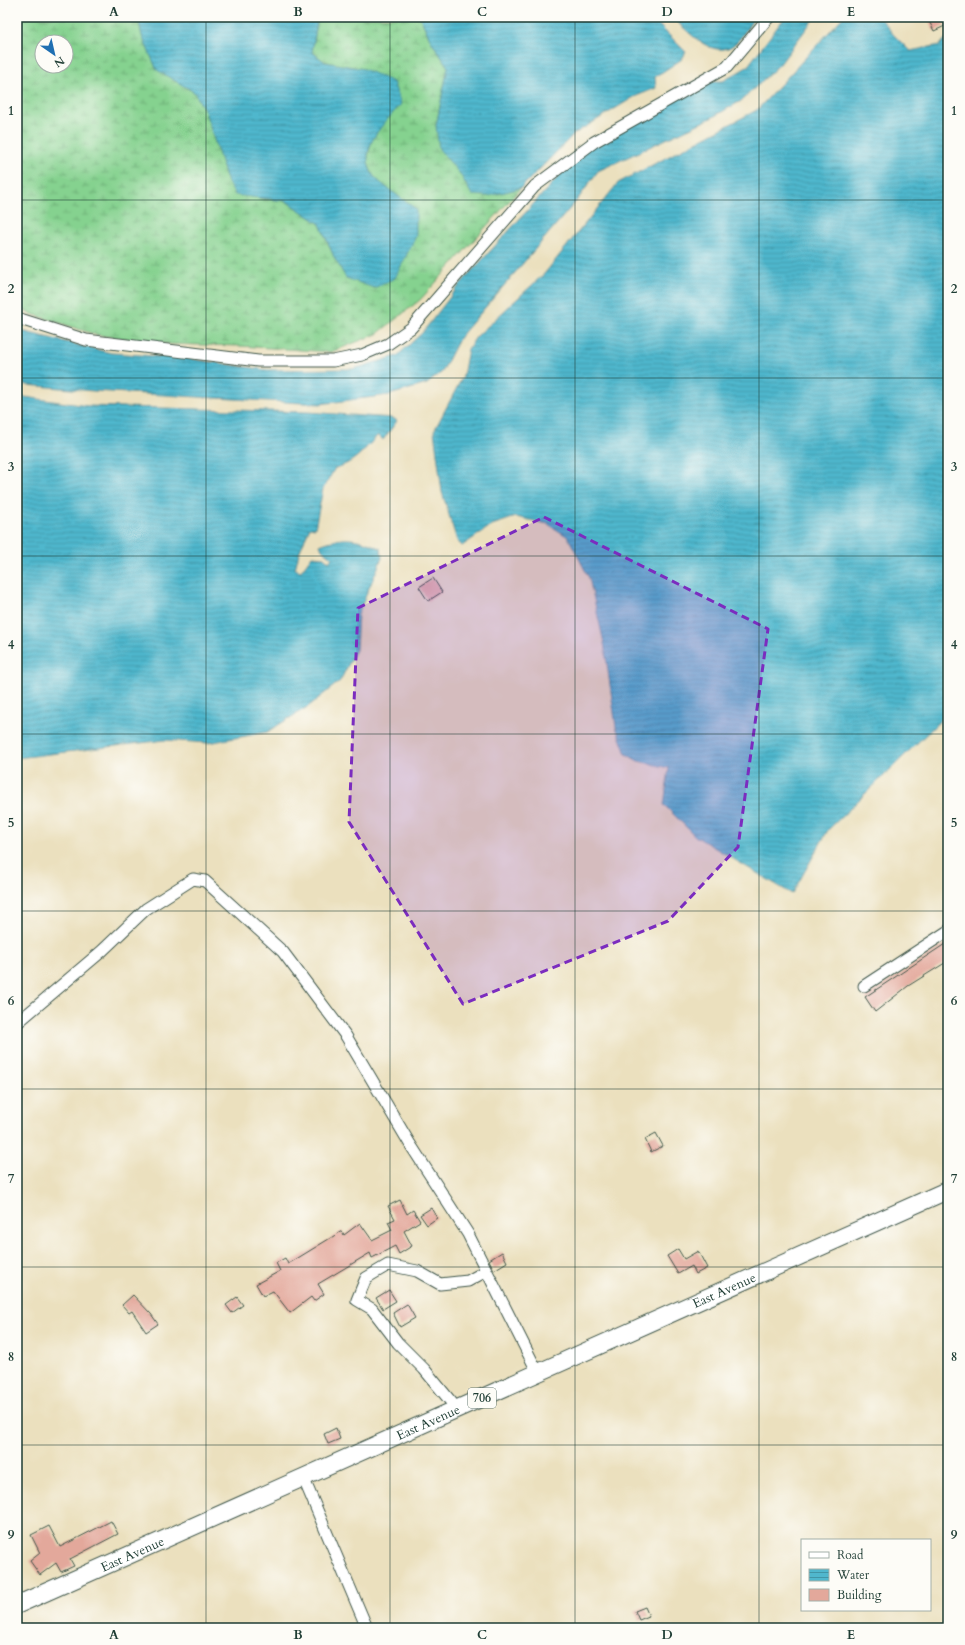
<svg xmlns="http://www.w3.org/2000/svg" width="965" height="1645" viewBox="0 0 965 1645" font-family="Cardo,serif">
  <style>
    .wetland { fill: url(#wetland-marsh); stroke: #528862; fill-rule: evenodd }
    .water { fill: url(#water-rules); stroke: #387a80 }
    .building { fill: #e3a89b }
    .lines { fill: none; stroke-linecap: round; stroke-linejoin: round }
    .street-casing { stroke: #3e5549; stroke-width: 13 }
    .primary-casing { stroke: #3e5549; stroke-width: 19 }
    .street { stroke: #fff; stroke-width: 11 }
    .primary { stroke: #fff; stroke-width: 17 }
    .marked { fill: #7b2cbf; fill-opacity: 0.2; stroke: #7b2cbf; stroke-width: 3; stroke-dasharray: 8 5; stroke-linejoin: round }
    .grid { fill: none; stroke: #1f3d34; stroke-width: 1; stroke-opacity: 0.55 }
    .labels { text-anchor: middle; stroke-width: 3; stroke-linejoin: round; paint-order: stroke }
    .shield { fill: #fdfcf7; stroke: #62766e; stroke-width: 1 }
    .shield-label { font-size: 12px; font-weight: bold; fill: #1f3d34 }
    .street-label { font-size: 13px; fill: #1f3d34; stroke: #fdfcf7 }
    .neatline { fill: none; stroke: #1f3d34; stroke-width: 1.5 }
    .grid-label { font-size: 13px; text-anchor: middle; font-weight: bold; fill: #1f3d34 }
  </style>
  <defs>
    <pattern id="wetland-marsh" width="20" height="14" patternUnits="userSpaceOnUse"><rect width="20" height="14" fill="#85d28f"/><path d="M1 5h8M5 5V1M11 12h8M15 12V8" fill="none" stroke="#6cac76"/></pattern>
    <pattern id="water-rules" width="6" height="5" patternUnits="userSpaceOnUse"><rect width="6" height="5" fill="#50b7cd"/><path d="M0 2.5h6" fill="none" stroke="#4296a7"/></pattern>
  </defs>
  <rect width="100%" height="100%" fill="#fdfcf7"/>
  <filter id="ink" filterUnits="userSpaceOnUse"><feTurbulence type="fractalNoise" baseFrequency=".025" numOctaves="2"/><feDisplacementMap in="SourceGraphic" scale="8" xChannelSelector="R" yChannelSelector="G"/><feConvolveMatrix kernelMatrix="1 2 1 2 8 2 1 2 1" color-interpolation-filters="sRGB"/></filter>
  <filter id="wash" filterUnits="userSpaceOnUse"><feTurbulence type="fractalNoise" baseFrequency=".012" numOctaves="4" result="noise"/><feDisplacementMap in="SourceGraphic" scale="16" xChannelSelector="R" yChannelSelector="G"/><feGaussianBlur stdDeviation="0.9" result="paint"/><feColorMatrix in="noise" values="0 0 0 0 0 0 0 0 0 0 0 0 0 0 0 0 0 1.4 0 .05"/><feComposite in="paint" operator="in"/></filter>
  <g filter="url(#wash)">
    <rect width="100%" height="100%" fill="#ebe0be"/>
    <path class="wetland" d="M17,17H138L142,36L157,69L194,92L205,111L228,183L261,199L286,201L320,224L334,257L373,176L367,161L372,139L383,124L364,69L325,62L312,52L318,17H420L431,41L448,67L436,126L472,195L488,196L521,188L420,300L377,334L331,352L240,346L169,344L97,335L32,314L17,306V137L22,130L17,93ZM42,42H66V66H42Z"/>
    <g class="water">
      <path d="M138,17H318L312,52L325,62L364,69L393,82L401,104C385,123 356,148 373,175C378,183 406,201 416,209V236L395,278L374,288L346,278L334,257L320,224L286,201L235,195L228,183L205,111L194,92L157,70L142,36Z"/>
      <path d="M420,17H651L686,52L682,59L655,77L656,88L634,97L574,134L521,188L488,196L472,195L460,174L439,149L436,126L448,67L431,41Z"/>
      <path d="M672,17H755C749,25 744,35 737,42C715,64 688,31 672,17Z"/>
      <path d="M785,17H815L780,64L741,101L709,119L598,171L578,199L460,337L442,372L427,384L389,395L320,404L94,391L27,385L17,382V330L111,353L184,358L267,370L353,369L397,356L422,333L461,283L580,153L708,81H723L747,67Z"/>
      <path d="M843,17H880L893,34L910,51L940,45L948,36V713L828,830L792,894L695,836L664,805L669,768L638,761L626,754L616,727L604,643L589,578L568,537L548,524L516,517L492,525L462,546L457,541L442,492L434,431L463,376L468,349L476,337L545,273L618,183L757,110Z"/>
      <path d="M17,396L88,406L307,412L393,418L397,421L383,440L378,435C366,448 354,464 335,468L323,489L315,528L310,527L299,553L295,569L301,571L312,556L324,557L329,562L332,558L322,550L320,545C344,535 359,538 381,549L382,558L358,614L356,650L340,681L309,706L267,732L208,743L165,740L17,758Z"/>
    </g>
    <g id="blocks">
      <g class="building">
        <path d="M927,17H941L945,26L934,31Z"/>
        <path d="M433,578L442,592L428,601L419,587Z"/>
        <path d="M948,942V961L908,986L875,1012L865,997Z"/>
        <path d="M656,1133L663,1146L651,1152L645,1139Z"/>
        <path d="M400,1200L407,1214L413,1210L420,1221L404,1231L412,1246L399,1254L395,1246L372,1258L370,1253L318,1284L324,1294L314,1301L311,1297L290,1313L273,1291L263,1296L256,1284L280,1271L276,1263L285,1258L288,1264L342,1231L344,1235L360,1223L372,1240L392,1230L388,1222L395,1219L388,1206Z"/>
        <path d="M431,1208L437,1218L427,1225L420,1215Z"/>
        <path d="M678,1249L684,1259L698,1251L707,1268L696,1274L692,1266L678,1274L667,1256Z"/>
        <path d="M502,1252L507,1262L494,1270L489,1260Z"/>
        <path d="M389,1290L396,1301L383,1309L376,1298Z"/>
        <path d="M133,1295L151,1314L158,1324L146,1332L132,1311L129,1313L122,1305Z"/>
        <path d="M237,1297L243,1305L232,1313L226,1305Z"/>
        <path d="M407,1304L415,1318L400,1327L393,1313Z"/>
        <path d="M336,1428L340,1439L328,1444L324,1434Z"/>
        <path d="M111,1521L118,1534L70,1559L74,1566L61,1572L56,1563L40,1575L30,1561L40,1553L31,1535L49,1526L60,1547Z"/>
        <path d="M645,1607L649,1616L639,1620L635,1611Z"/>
      </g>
    </g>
  </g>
  <g filter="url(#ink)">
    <use href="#blocks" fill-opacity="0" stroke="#3e5549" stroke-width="1"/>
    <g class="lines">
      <g class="street-casing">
        <g id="street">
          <path d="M17,318L86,340L258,361H333L362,355L388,344L411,328L535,186L594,142L727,67L769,17"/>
          <path d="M864,986L948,931"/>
          <path d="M17,1023L102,951L146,909L193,879L205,881L283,952L346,1036L410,1144L468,1234L538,1373"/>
          <path d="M457,1409L424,1369L398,1343L372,1309L357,1300L366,1278L388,1265L417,1271L440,1284L468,1281L486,1271"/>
          <path d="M303,1477L367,1628"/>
        </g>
      </g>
      <g class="primary-casing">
        <g id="primary">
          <path id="s1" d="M17,1605L948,1190"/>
        </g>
      </g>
      <use href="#street" class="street"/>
      <use href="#primary" class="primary"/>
    </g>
  </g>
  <path class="marked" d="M544,517L768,629L738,847L668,921L463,1004L349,822L358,608Z"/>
  <path class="grid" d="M206,17V1628M390,17V1628M575,17V1628M759,17V1628M17,200H948M17,378H948M17,556H948M17,734H948M17,911H948M17,1089H948M17,1267H948M17,1445H948"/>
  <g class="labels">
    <rect class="shield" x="468" y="1388" width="28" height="20" rx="3"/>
    <g class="shield-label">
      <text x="482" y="1402">706</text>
    </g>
    <g class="street-label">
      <text dy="5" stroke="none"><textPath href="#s1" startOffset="774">East Avenue</textPath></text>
      <text dy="5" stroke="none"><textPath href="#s1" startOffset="450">East Avenue</textPath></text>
      <text dy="5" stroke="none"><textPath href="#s1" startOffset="126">East Avenue</textPath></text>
    </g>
  </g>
  <rect width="965" height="1645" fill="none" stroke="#fdfcf7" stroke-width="44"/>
  <rect x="801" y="1539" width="130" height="72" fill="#fdfcf7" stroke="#a4b0a9"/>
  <rect x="809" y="1552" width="20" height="6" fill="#ffffff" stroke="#a4b0a9"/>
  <text x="837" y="1559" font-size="12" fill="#1f3d34">Road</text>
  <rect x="809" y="1569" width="20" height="12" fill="url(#water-rules)" stroke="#a4b0a9"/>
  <text x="837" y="1579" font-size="12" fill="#1f3d34">Water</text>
  <rect x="809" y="1589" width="20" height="12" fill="#e3a89b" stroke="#a4b0a9"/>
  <text x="837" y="1599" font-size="12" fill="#1f3d34">Building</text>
  <g transform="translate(54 54) rotate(146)"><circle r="19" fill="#fdfcf7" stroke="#a4b0a9"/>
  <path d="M0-3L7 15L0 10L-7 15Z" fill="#1f6fb2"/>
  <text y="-6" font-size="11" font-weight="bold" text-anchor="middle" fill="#1f3d34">N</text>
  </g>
  <rect x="22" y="22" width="921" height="1601" class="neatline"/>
  <g class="grid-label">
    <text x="114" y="16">A</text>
    <text x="298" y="16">B</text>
    <text x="482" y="16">C</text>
    <text x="667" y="16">D</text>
    <text x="851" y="16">E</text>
    <text x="11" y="115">1</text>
    <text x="954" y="115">1</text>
    <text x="11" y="293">2</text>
    <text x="954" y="293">2</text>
    <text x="11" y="471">3</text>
    <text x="954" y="471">3</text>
    <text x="11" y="649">4</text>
    <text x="954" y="649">4</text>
    <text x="11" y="827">5</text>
    <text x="954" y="827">5</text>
    <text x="11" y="1005">6</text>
    <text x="954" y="1005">6</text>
    <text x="11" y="1183">7</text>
    <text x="954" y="1183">7</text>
    <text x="11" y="1361">8</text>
    <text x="954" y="1361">8</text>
    <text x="11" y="1539">9</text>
    <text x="954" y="1539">9</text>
    <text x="114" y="1639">A</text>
    <text x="298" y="1639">B</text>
    <text x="482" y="1639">C</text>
    <text x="667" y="1639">D</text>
    <text x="851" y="1639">E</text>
  </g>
</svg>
